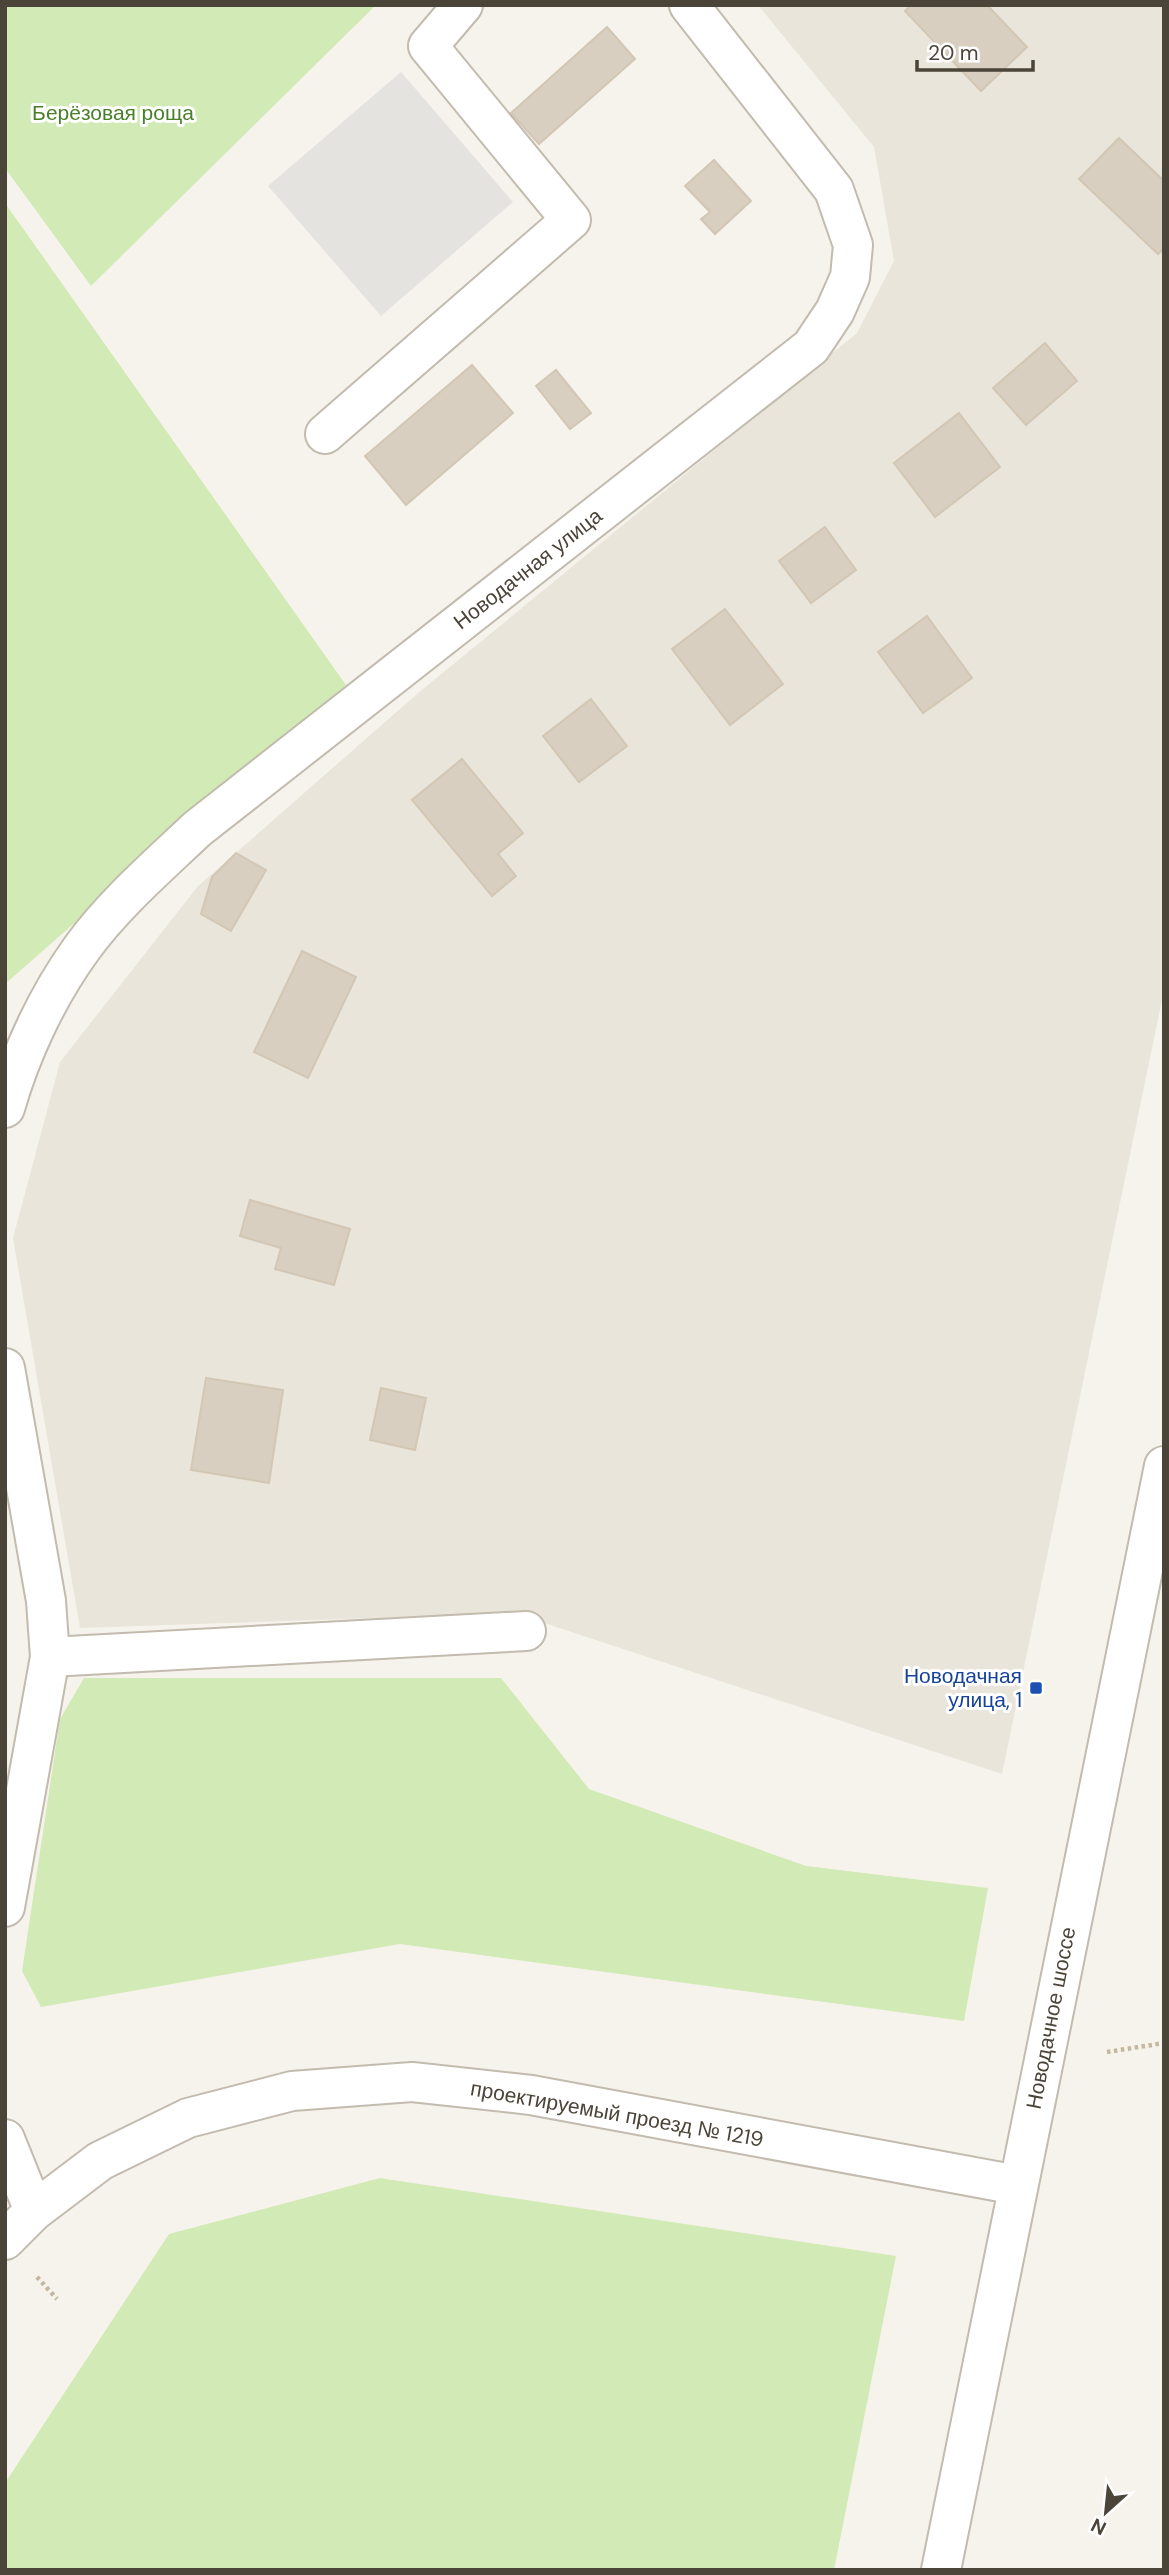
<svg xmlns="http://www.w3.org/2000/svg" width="1169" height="2575" viewBox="0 0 1169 2575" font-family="'DM Sans',sans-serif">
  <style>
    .residential { fill: #eae5da }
    .green { fill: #d2eab5 }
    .parking { fill: #e5e3e0 }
    .building { fill: #d8cfc1; stroke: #d3c7b4; stroke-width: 2 }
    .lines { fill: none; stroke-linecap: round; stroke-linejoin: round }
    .minor-casing { stroke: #c2bbae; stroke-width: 42 }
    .path { stroke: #c4b79f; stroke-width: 4.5; stroke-dasharray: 3.5 3.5; stroke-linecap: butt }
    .minor { stroke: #fff; stroke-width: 38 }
    .transit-dot { fill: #1a4fb4; stroke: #fff; stroke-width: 2.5 }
    .labels { text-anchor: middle; stroke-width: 6; stroke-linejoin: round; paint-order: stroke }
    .park-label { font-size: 21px; fill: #4a7f2a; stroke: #fff }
    .street-label { font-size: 21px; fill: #4b4439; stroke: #fff }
    .transit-label { font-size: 21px; fill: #164399; stroke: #fff; text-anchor: end }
  </style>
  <rect width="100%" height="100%" fill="#f6f3ec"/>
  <path class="residential" d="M758,5H1164V990L1002,1774L514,1613L80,1628L13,1238L60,1062L198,886L417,694L857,333L894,261L874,147Z"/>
  <g class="green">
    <path d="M5,5H376L91,286L5,168Z"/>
    <path d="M5,203L346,685L5,984Z"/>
    <path d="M84,1678H501L589,1789L806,1866L988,1888L964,2021L400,1944L41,2007L22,1971L60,1719Z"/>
    <path d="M380,2178L896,2256L834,2570H5V2483L169,2234Z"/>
  </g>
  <path class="parking" d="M401,72L513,202L381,316L268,186Z"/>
  <g class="building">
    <path d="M911,5H987L1027,47L981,91L905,11Z"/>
    <path d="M607,27L635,59L539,144L511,113Z"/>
    <path d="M1119,138L1164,181V248L1158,254L1079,179Z"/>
    <path d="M714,160L751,201L715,234L701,219L710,212L685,186Z"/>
    <path d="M1045,343L1077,381L1026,425L993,388Z"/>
    <path d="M472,365L513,413L406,505L365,456Z"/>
    <path d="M556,370L591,413L570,429L536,386Z"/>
    <path d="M959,413L1000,467L935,517L894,463Z"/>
    <path d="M825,527L856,570L811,603L779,561Z"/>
    <path d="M725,609L783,684L730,725L672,649Z"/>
    <path d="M927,616L972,678L923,713L878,652Z"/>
    <path d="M591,699L627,746L579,782L543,736Z"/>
    <path d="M462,759L523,833L498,854L516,876L492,896L412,800Z"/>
    <path d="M236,853L266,870L231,931L201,914L212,877Z"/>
    <path d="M302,951L356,977L308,1078L254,1052Z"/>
    <path d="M250,1200L350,1229L334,1285L275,1269L281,1248L240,1236Z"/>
    <path d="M206,1378L283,1390L269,1483L191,1470Z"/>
    <path d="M381,1388L426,1398L415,1450L370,1440Z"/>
  </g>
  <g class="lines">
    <g class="minor-casing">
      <g id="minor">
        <path d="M325,434L571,220L428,46L463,5"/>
        <path d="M5,1108C21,1052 48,995 82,948C114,904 157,867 197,829L811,347L835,311L850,277L853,245L834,190L689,5"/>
        <path d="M5,1368L46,1601L50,1657L5,1907"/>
        <path d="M50,1657L526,1631"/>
        <path d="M5,2139L34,2211"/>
        <path d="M5,2240L34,2211L100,2161L188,2118L292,2091L412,2082L531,2095L1017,2185"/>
        <path d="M941,2570L1164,1466"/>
      </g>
    </g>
    <g class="path">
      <path d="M1107,2052L1164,2043"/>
      <path d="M37,2277L57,2299"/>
    </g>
    <use href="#minor" class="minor"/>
  </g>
  <rect class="transit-dot" x="1029" y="1681" width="14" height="14" rx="3.5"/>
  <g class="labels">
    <g class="park-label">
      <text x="113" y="120">Берёзовая роща</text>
    </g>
    <g class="street-label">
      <text transform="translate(528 569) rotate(-38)" y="7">Новодачная улица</text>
      <text transform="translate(1051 2018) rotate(-79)" y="7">Новодачное шоссе</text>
      <text transform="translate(617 2114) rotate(10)" y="7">проектируемый проезд № 1219</text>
    </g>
    <g class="transit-label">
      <text x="1022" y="1683">Новодачная<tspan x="1022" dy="24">улица, 1</tspan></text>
    </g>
  </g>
  <rect width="1169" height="2575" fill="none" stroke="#4b4439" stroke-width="14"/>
  <g transform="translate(1106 2512) rotate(207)" stroke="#ffffff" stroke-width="5" paint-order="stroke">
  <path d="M0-5L12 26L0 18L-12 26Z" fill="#4b4439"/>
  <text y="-10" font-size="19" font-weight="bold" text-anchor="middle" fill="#4b4439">N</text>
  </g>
  <path d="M917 60v10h116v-10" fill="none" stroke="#4b4439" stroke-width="3.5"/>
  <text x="928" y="60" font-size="21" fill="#4b4439" stroke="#ffffff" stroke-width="5" paint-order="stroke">20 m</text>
</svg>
